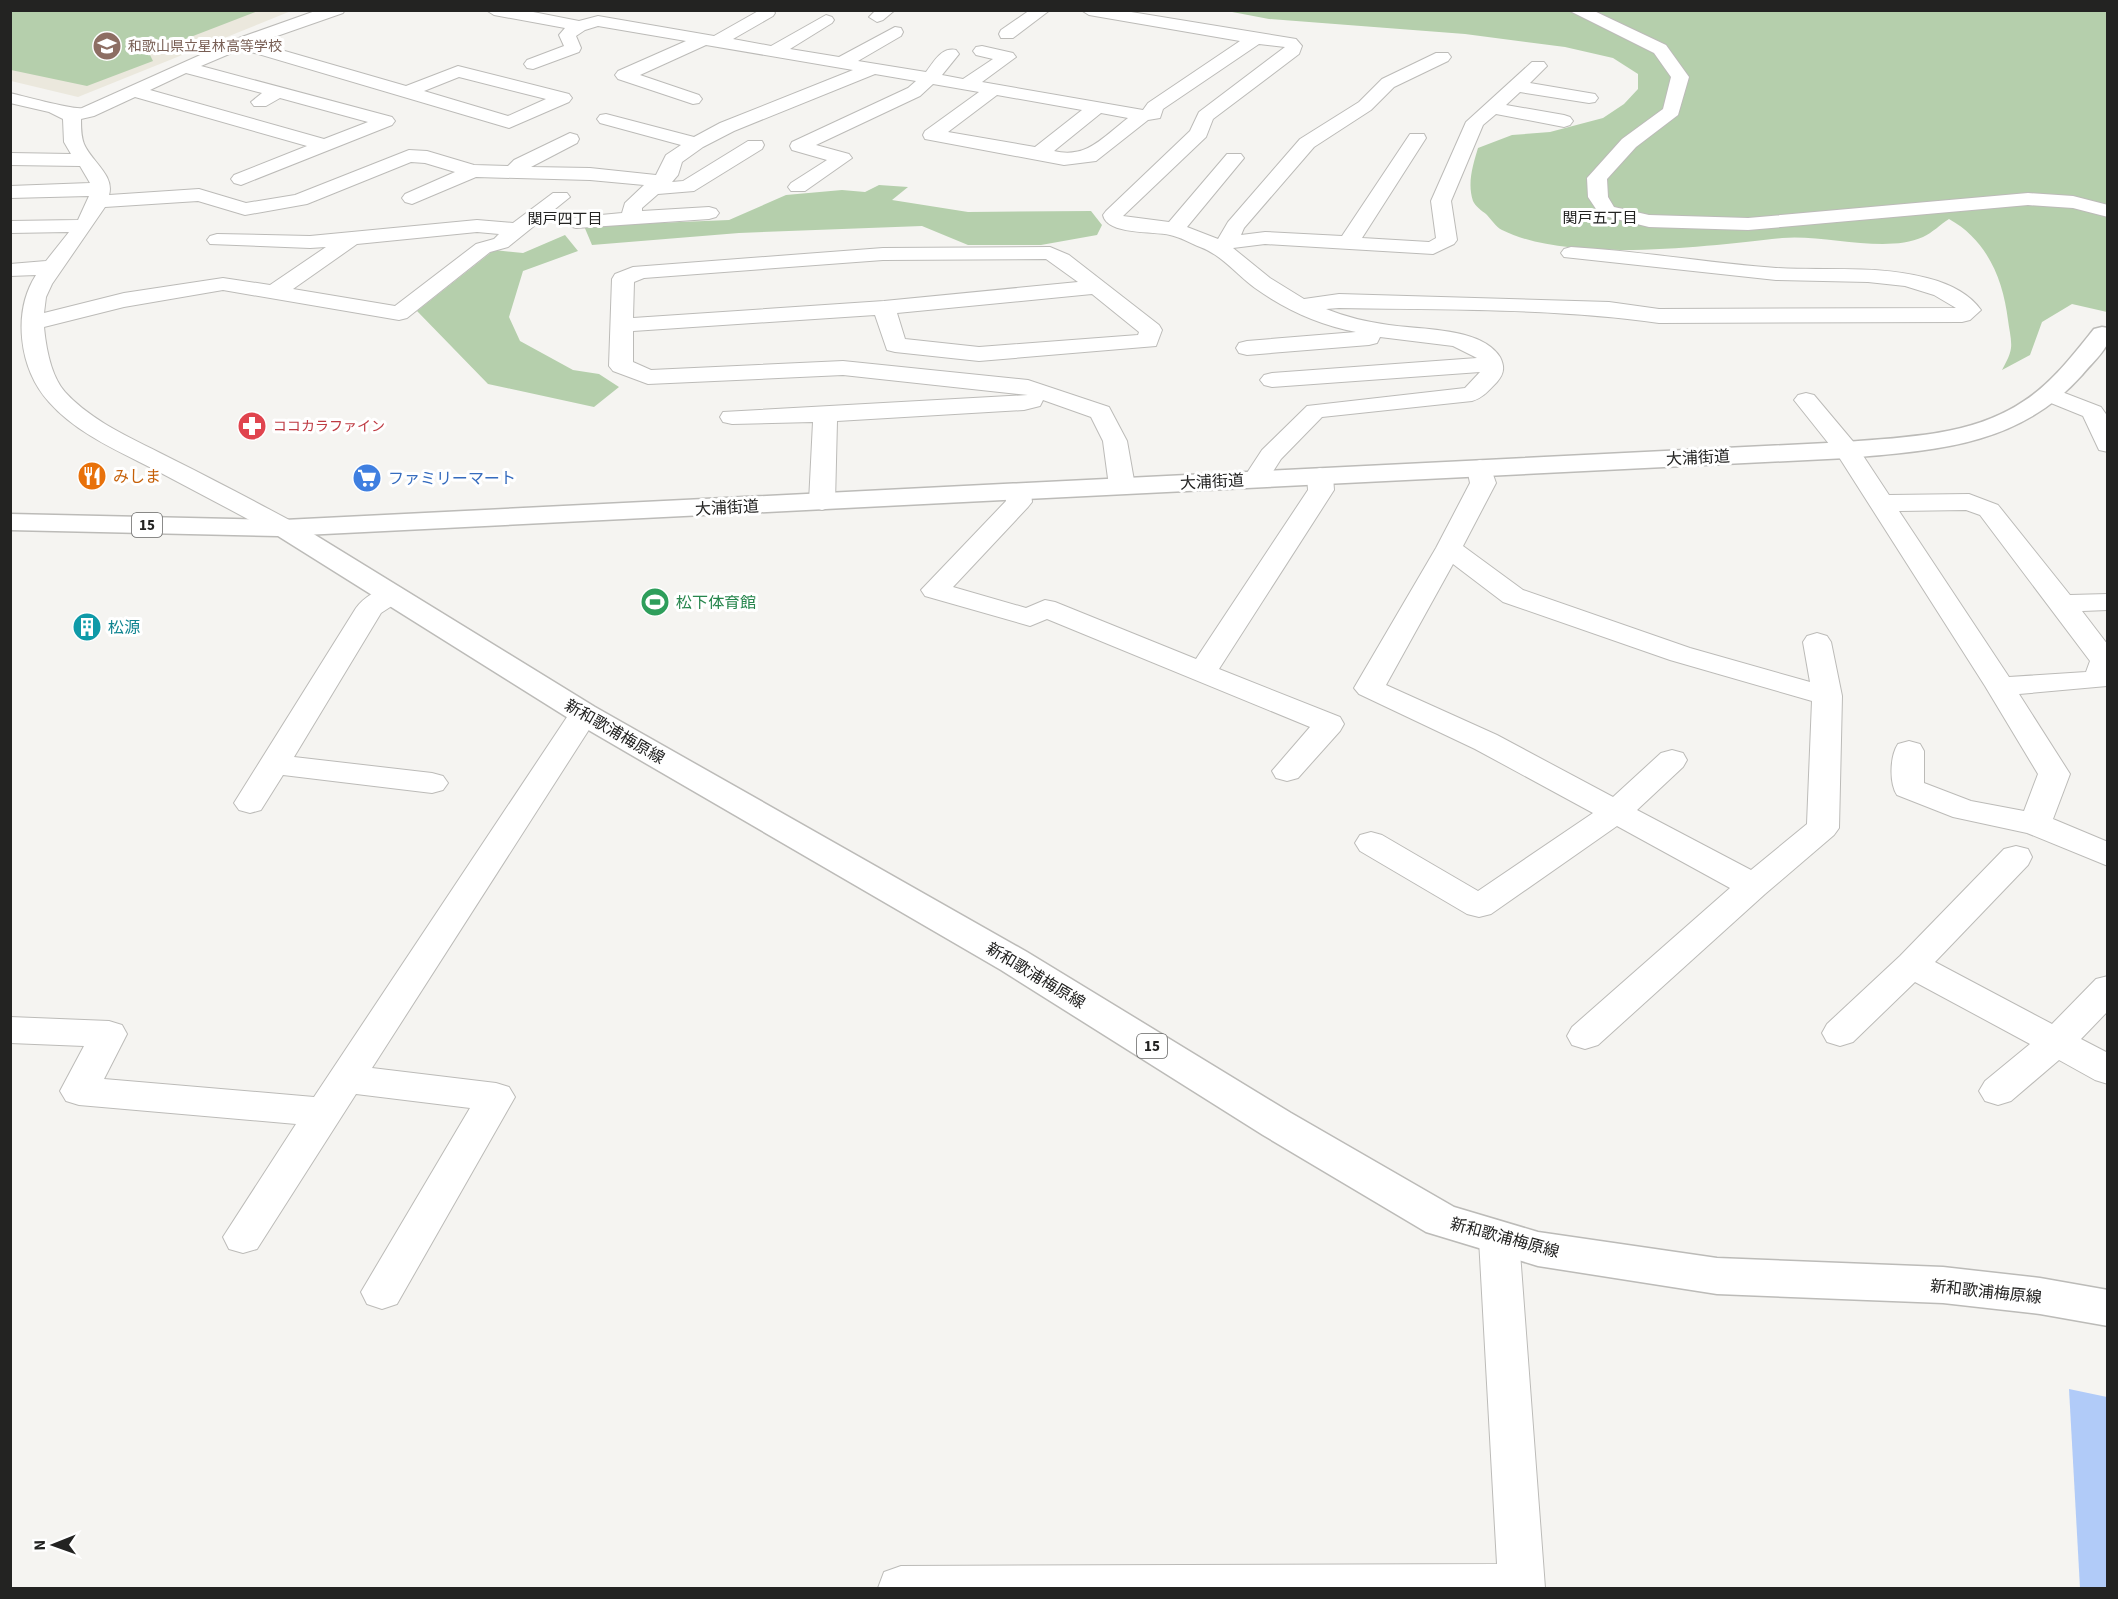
<svg xmlns="http://www.w3.org/2000/svg" width="2118" height="1599" viewBox="0 0 2118 1599" font-family="'Source Sans 3','Noto Sans JP',sans-serif">
  <style>
    .built { fill: #ebe8dd }
    .green { fill: #b5cfac }
    .water { fill: #b1cbf8 }
    .lines { fill: none; stroke-linecap: round; stroke-linejoin: round }
    .street-casing { stroke: #bcbbb8; stroke-width: 2 }
    .secondary-casing { stroke: #bcbbb8; stroke-width: 3 }
    .primary-casing { stroke: #bcbbb8; stroke-width: 3 }
    .street { fill: #fff; fill-rule: evenodd }
    .secondary { fill: #fff; fill-rule: evenodd }
    .primary { fill: #fff; fill-rule: evenodd }
    .labels { text-anchor: middle; stroke-width: 6; stroke-linejoin: round; paint-order: stroke }
    .far-education-label { font-size: 14px; fill: #785e54; stroke: #fff; text-anchor: start }
    .far-health-label { font-size: 14px; fill: #be3a42; stroke: #fff; text-anchor: start }
    .far-neighbourhood-label { font-size: 15px; fill: #232322; stroke: #fff }
    .shield { fill: #fff; stroke: #656564; stroke-width: 1.5 }
    .shield-label { font-size: 15px; font-weight: bold; fill: #232322 }
    .street-label { font-size: 16px; fill: #232322; stroke: #fff }
    .food-label { font-size: 16px; fill: #c56008; stroke: #fff; text-anchor: start }
    .shop-label { font-size: 16px; fill: #366cbe; stroke: #fff; text-anchor: start }
    .leisure-label { font-size: 16px; fill: #27864d; stroke: #fff; text-anchor: start }
    .culture-label { font-size: 16px; fill: #0d838f; stroke: #fff; text-anchor: start }
  </style>
  <rect width="100%" height="100%" fill="#f5f4f1"/>
  <path class="built" d="M11,11H291L78,97L11,81Z"/>
  <g class="green">
    <path d="M11,10H258V11L149,53L153,61L87,86L11,70Z"/>
    <path d="M1227,11H2107V312L2072,304L2042,322L2030,355L2002,370C2005,364 2010,356 2011,348C2012,340 2009,329 2008,320C2003,279 1987,240 1949,219C1941,224 1932,233 1923,237C1885,254 1824,234 1782,238C1707,246 1570,264 1502,230C1496,227 1491,219 1486,214C1482,211 1475,206 1473,201C1467,183 1473,165 1478,148L1512,135L1550,132L1603,118L1624,104L1638,89V74L1613,58L1565,47L1465,34L1269,19Z"/>
    <path d="M879,185L908,187L892,200L968,212L1091,211L1102,225L1097,235L1041,245H968L922,226L739,233L592,245L584,226L729,220L786,195L842,190L865,192Z"/>
    <path d="M565,235L578,251L523,271L509,317L520,341L573,370L599,374L619,387L594,407L488,384L417,311L494,250L523,253Z"/>
  </g>
  <path class="water" d="M2069,1389L2107,1397V1588H2080Z"/>
  <g class="lines">
    <g class="street-casing">
      <g id="street">
        <path d="M318,10H345L343,13L257,43L406,86L458,66L569,94L572,98L569,102L509,128L241,49L201,66L392,117L395,121L392,125L241,185L234,183L231,179L234,175L307,146L135,97L94,116L81,119C81,128 81,136 84,144C91,161 115,175 109,195L199,189L246,203L295,195L409,150L427,151L474,165L508,166L514,160L570,133L577,135L579,139L577,143L531,167L590,168L656,175L666,155L681,145L600,123L597,119L600,115L606,114L694,137L720,123L853,70L706,45L640,75L699,95L702,99L699,103L693,104L618,79L615,75L618,71L686,41L598,26L585,30L576,36L581,48L579,52L533,69L527,68L524,64L527,60L564,46L559,35L565,28L494,15L486,10H523L579,21L598,16L714,36L760,10H773L775,13L773,16L733,39L771,46L826,15L832,17L834,20L832,23L790,49L839,57L895,27L901,28L903,32L901,36L858,61L926,72C934,62 941,47 956,50L959,54L942,75L963,79L993,59L976,55L973,51L976,47L982,46L1013,53L1016,57L982,82L1143,110L1148,103L1240,41L1089,15L1081,10H1119L1290,38L1296,39L1302,46L1299,54L1213,119L1206,137L1123,216L1169,222L1227,154H1241L1244,158L1187,227L1218,239L1228,222L1300,139L1359,102L1382,79L1436,53H1448L1451,57L1448,61L1394,87L1371,110L1314,147L1244,228L1241,235L1265,232L1342,236L1410,134H1424L1426,138L1362,238L1429,242L1436,238L1431,201L1466,122L1532,62H1544L1547,66L1530,83L1589,93L1595,94L1598,98L1595,102L1589,103L1520,92L1506,105L1564,115L1570,117L1573,121L1570,125L1564,127L1496,114L1483,125L1451,201L1457,240L1454,244L1433,254L1265,244L1233,248L1270,278L1304,299L1339,294L1609,302L1659,309L1956,308L1934,295L1905,286L1868,282L1776,280L1564,257L1561,253L1564,249L1571,247C1640,251 1708,263 1776,268C1827,271 1878,265 1927,278C1947,283 1969,293 1981,310L1970,320L1962,322L1659,323C1553,308 1445,310 1339,308L1326,309C1346,317 1367,322 1389,325C1421,330 1481,327 1500,357C1505,367 1504,374 1497,382C1489,390 1483,398 1472,401L1322,417L1281,459L1265,484L1256,487L1247,484L1243,479L1262,450L1307,406L1465,388L1480,372L1272,387L1264,385L1260,380L1264,375L1272,373L1477,358L1453,346L1380,337L1377,343L1369,345L1247,355L1239,353L1236,348L1239,343L1247,341L1356,332C1319,325 1286,310 1255,288C1236,274 1222,255 1200,247C1190,243 1180,237 1170,235C1153,231 1107,235 1103,215L1106,211L1190,131L1199,112L1285,47L1259,44L1163,109L1160,118L1148,120L1096,161L1064,165L925,139L923,135L925,131L979,92L933,84L920,96L816,145L849,154L852,158L805,191H791L788,187L791,183L827,160L792,150L790,146L792,142L908,88L916,81L875,74L734,131L703,147L682,162L678,175L672,182L683,181L748,141H762L764,145L762,149L694,191L658,194L642,208V211L709,207L716,209L719,213L716,217L709,219L576,228L569,226L566,222L569,218L622,213L625,203L644,185L590,180L476,177L412,204L405,202L402,198L405,194L455,172L425,163L411,162L307,204L245,215L198,201L105,207L52,284L46,297L44,313L124,293L223,278L270,285L326,247L310,248L210,244L207,240L210,236L217,234L310,236L477,220L513,223L553,193H567L570,197L508,247L490,252L407,318L399,320L223,290L124,307L44,327C46,348 51,376 65,392C93,423 138,441 174,460C214,480 254,501 293,522L297,528L293,534L284,536L275,534C237,513 199,493 161,473C123,453 78,435 49,402C19,369 12,312 36,275L10,276V264L46,261L69,232L10,233V221L78,220L89,196L10,198V186L90,183L80,166L10,165V153L71,154L64,142L63,119L49,112L10,103V93C23,96 74,110 82,108L236,39ZM186,73L262,93L251,102L254,106H266L280,98L368,122L324,139L150,90ZM459,77L546,99L508,116L424,91ZM997,95L1082,110L1035,147L948,132ZM1101,113L1128,118C1103,137 1087,159 1054,151ZM477,232L499,234L494,239L476,244L395,306L293,289L357,244Z"/>
        <path d="M876,10H895L883,20L877,22L869,17Z"/>
        <path d="M1030,10H1050L1013,38H1001L999,34L1001,30Z"/>
        <path d="M1568,10H1592L1666,45L1689,77L1678,115L1636,147L1607,179L1608,197L1614,207L1649,215L1748,218L2028,193L2073,196L2108,205V217L2073,208L2028,205L1748,230L1649,227L1600,215L1588,197L1587,178L1622,139L1663,109L1671,77L1654,53Z"/>
        <path d="M1050,247L1069,255L1159,325L1162,330L1156,346L979,361L895,352L887,350L875,315L633,331V362L651,370L843,361L1028,380L1109,407L1127,441L1135,486L1131,491L1122,494L1113,491L1109,486L1103,441L1091,417L1043,400L1040,406L1024,410L837,421L835,502L831,507L822,510L813,507L809,502L813,422L732,424L723,422L720,417L723,412L1028,395L843,375L648,384L613,371L609,366L612,279L615,274L633,267L883,248ZM1046,259L1078,282L884,301L633,318L634,282L644,278L883,260ZM1092,294L1139,332L1138,335L979,347L905,339L897,313Z"/>
        <path d="M2049,387L2101,407L2108,417V452L2099,450L2083,416L2041,399L2037,394L2041,389Z"/>
        <path d="M1806,393L1814,395L1856,445L1889,495L1969,494L1998,505L2070,595L2108,594V610L2082,611L2108,645L2107,686L2019,694L2070,774L2053,819L2108,842V866L2027,833L1953,817L1897,795C1889,783 1890,756 1898,744L1909,741L1920,744L1924,751V783L1971,801L2024,811L2038,774L1985,686L1837,454L1794,400L1798,395ZM1966,510L1980,515L2090,661L2086,672L2009,677L1899,511Z"/>
        <path d="M1480,460L1489,463L1496,483L1463,546L1523,590L1690,648L1810,682L1803,642L1807,636L1817,633L1827,636L1831,642L1842,696L1839,828L1834,835L1765,894L1598,1045L1585,1049L1572,1045L1567,1036L1572,1027L1730,888L1617,826L1491,914L1479,917L1467,914L1360,851L1355,843L1360,835L1371,832L1382,835L1478,891L1593,813L1475,749L1359,694L1354,688L1436,548L1470,483L1467,468L1471,463ZM1453,564L1503,602L1670,660L1812,701L1807,824L1751,870L1637,810L1683,767L1687,760L1683,753L1672,750L1661,753L1613,797L1497,735L1386,685Z"/>
        <path d="M1320,468L1329,471L1333,476L1334,490L1219,669L1340,717L1344,724L1340,731L1298,778L1287,781L1276,778L1272,771L1310,727L1047,619L1030,626L925,596L921,590L1006,501L1005,493L1009,488L1018,485L1027,488L1031,493L1032,502L1028,507L953,587L1026,608L1045,600L1055,602L1196,659L1308,490L1307,476L1311,471Z"/>
        <path d="M391,586L401,588L405,594L401,600L381,613L294,757L432,773L443,776L448,783L443,790L432,793L283,775L261,810L250,813L239,810L234,803L356,608C364,597 378,589 391,586Z"/>
        <path d="M584,705L595,708L599,714L372,1068L496,1083L509,1087L515,1097L397,1304L382,1309L367,1304L361,1292L470,1108L356,1094L257,1249L243,1253L229,1249L223,1237L296,1124L79,1105L66,1101L60,1091L84,1046L10,1043V1017L109,1021L122,1025L127,1034L104,1079L314,1097L573,708Z"/>
        <path d="M2016,846L2028,849L2032,857L2028,865L1935,962L2052,1024L2096,979L2108,976V1011L2081,1039L2108,1053V1084L2095,1080L2059,1060L2011,1101L1998,1105L1985,1101L1979,1091L1985,1081L2030,1044L1915,982L1853,1042L1840,1046L1827,1042L1822,1033L1827,1024L1900,956L2004,849Z"/>
        <path d="M1499,1223L1513,1227L1519,1239L1545,1588H878L884,1572L901,1566L1497,1564L1479,1239L1485,1227Z"/>
      </g>
    </g>
    <g class="secondary-casing">
      <path id="secondary" d="M2102,327L2108,328C2108,332 2109,338 2108,342C2104,353 2089,366 2082,375C2019,446 1936,450 1847,458L284,536L274,534L270,528L274,522L284,520L1847,442C1906,437 1973,436 2024,401C2052,383 2073,355 2094,329Z"/>
    </g>
    <g class="primary-casing">
      <path id="primary" d="M10,514L284,520L294,522L595,707L1027,952L1291,1113L1454,1207L1538,1232L1717,1258L1943,1267L2040,1278L2108,1290V1326L2040,1314L1943,1303L1717,1294L1538,1266L1426,1232L1263,1135L1001,970L573,721L278,536L10,530Z"/>
    </g>
    <use href="#street" class="street"/>
    <use href="#secondary" class="secondary"/>
    <use href="#primary" class="primary"/>
  </g>
  <defs>
    <g id="school-disc" transform="scale(1.5)"><circle r="9.5" fill="#8d6e63" stroke="#fff"/><path d="M0-5L7-2L0 1L-7-2ZM-4 1L0 2.5L4 1V4Q0 6-4 4Z" fill="#fff"/></g>
    <g id="pharmacy-disc" transform="scale(1.5)"><circle r="9.5" fill="#e0444e" stroke="#fff"/><path d="M-2-6h4v4h4v4h-4v4h-4v-4h-4v-4h4Z" fill="#fff"/></g>
    <g id="restaurant-disc" transform="scale(1.5)"><circle r="9.5" fill="#e8710a" stroke="#fff"/><path d="M-5-6h1v4h1v-4h1v4h1v-4h1v5L-1.5 .5V6h-2V.5L-5-1ZM5-6V6H3V1.5H1.5Q1.5-4 5-6Z" fill="#fff"/></g>
    <g id="supermarket-disc" transform="scale(1.5)"><circle r="9.5" fill="#3f7fe0" stroke="#fff"/><path d="M-6-5.5h2.5l.6 2H6L4.5 2H-2.5L-4.4-4H-6ZM-1.5 3.2a1.3 1.3 0 1 0 .1 0ZM3 3.2a1.3 1.3 0 1 0 .1 0Z" fill="#fff"/></g>
    <g id="stadium-disc" transform="scale(1.5)"><circle r="9.5" fill="#2e9e5b" stroke="#fff"/><path d="M0-5a6.5 5 0 1 0 0 10a6.5 5 0 1 0 0-10ZM-3.5-1.8h7v3.6h-7Z" fill="#fff"/></g>
    <g id="building-disc" transform="scale(1.5)"><circle r="9.5" fill="#0f9aa8" stroke="#fff"/><path d="M-4-6H4V6H1V3H-1V6H-4ZM-2.5-4.3h1.7v1.8h-1.7ZM.8-4.3h1.7v1.8H.8ZM-2.5-1h1.7V.8h-1.7ZM.8-1h1.7V.8H.8Z" fill="#fff"/></g>
  </defs>
  <g fill-rule="evenodd">
    <use href="#school-disc" x="107" y="46"/>
    <use href="#pharmacy-disc" x="252" y="426"/>
    <use href="#restaurant-disc" x="92" y="476"/>
    <use href="#supermarket-disc" x="367" y="478"/>
    <use href="#stadium-disc" x="655" y="602"/>
    <use href="#building-disc" x="87" y="627"/>
  </g>
  <g class="labels">
    <g class="far-education-label">
      <text x="128" y="51">和歌山県立星林高等学校</text>
    </g>
    <g class="far-health-label">
      <text x="273" y="431">ココカラファイン</text>
    </g>
    <g class="far-neighbourhood-label">
      <text x="1600" y="223">関戸五丁目</text>
      <text x="565" y="224">関戸四丁目</text>
    </g>
    <g class="shield">
      <rect x="132" y="513" width="30" height="24" rx="4.5"/>
      <rect x="1137" y="1034" width="30" height="24" rx="4.5"/>
    </g>
    <g class="shield-label">
      <text x="147" y="530">15</text>
      <text x="1152" y="1051">15</text>
    </g>
    <g class="street-label">
      <text transform="translate(1698 457) rotate(-3)" y="6">大浦街道</text>
      <text transform="translate(1212 481) rotate(-3)" y="6">大浦街道</text>
      <text transform="translate(727 507) rotate(-3)" y="6">大浦街道</text>
      <text transform="translate(615 731) rotate(30)" y="6">新和歌浦梅原線</text>
      <text transform="translate(1036 975) rotate(31)" y="6">新和歌浦梅原線</text>
      <text transform="translate(1505 1237) rotate(15)" y="6">新和歌浦梅原線</text>
      <text transform="translate(1986 1291) rotate(6)" y="6">新和歌浦梅原線</text>
    </g>
    <g class="food-label">
      <text x="113" y="482">みしま</text>
    </g>
    <g class="shop-label">
      <text x="388" y="484">ファミリーマート</text>
    </g>
    <g class="leisure-label">
      <text x="676" y="608">松下体育館</text>
    </g>
    <g class="culture-label">
      <text x="108" y="633">松源</text>
    </g>
  </g>
  <rect width="2118" height="1599" fill="none" stroke="#232322" stroke-width="24"/>
  <g transform="translate(54 1545) rotate(269)" stroke="#ffffff" stroke-width="4.5" paint-order="stroke">
  <path d="M0-4.5L10 22L0 15L-10 22Z" fill="#232322"/>
  <text y="-9" font-size="16" font-weight="bold" text-anchor="middle" fill="#232322">N</text>
  </g>
</svg>
